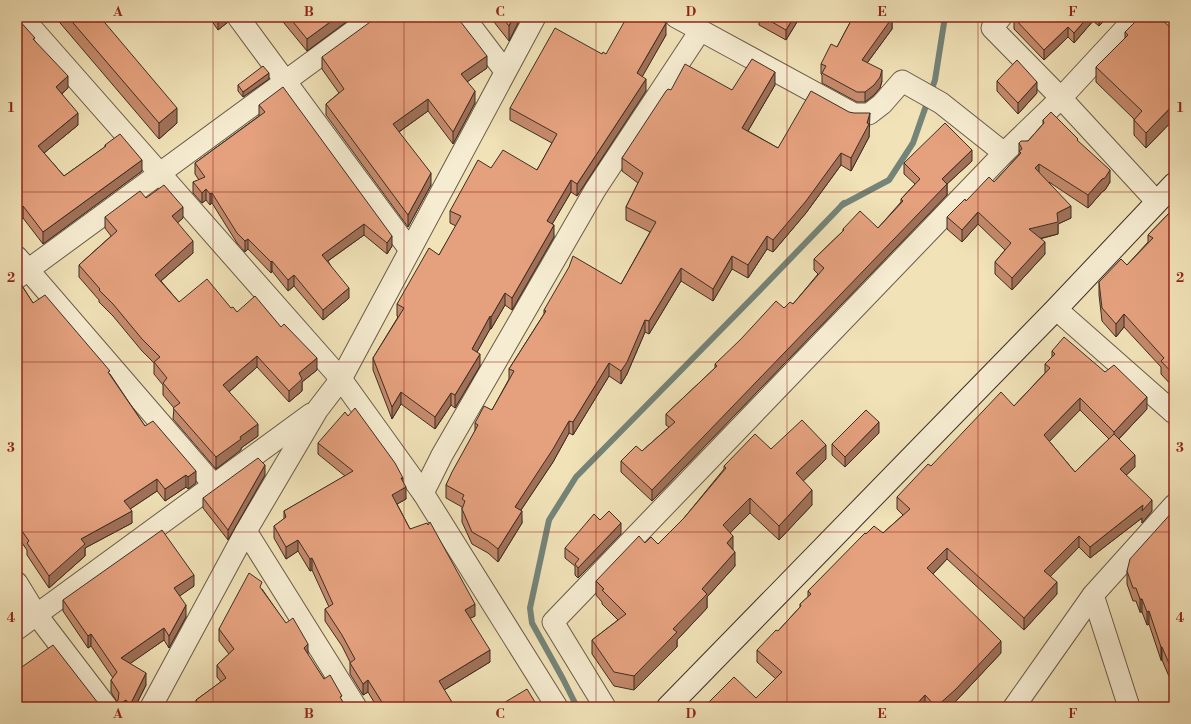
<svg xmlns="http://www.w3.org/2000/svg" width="1191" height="724" viewBox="0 0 1191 724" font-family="'Libre Bodoni',serif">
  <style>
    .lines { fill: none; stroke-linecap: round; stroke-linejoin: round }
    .stream { stroke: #758479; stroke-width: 6 }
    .street-casing { stroke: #6a5b49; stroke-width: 23 }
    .secondary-casing { stroke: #3d2e24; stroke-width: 24 }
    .street { stroke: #f6ecd1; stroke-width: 21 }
    .secondary { stroke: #f6ecd1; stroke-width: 22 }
    .wall { fill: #c58a6c; stroke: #3d2e24; fill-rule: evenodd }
    .shaded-wall { fill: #a07158; stroke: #3d2e24 }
    .building { fill: #e5a17e; stroke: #3d2e24 }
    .grid { fill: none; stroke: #8f2418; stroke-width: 1; stroke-opacity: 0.55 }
    .neatline { fill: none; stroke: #8f2418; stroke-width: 1.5 }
    .grid-label { font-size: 13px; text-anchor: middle; font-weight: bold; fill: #8f2418 }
  </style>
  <rect width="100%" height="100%" fill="#f1e2b8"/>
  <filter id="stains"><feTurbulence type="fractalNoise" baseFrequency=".005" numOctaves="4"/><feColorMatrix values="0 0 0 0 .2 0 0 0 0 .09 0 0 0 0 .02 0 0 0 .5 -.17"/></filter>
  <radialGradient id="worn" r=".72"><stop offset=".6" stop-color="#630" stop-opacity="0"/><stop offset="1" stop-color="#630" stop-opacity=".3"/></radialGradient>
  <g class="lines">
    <g class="stream">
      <path d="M842,205L889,180L913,143L935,80L944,23V17"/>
      <path d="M577,707L563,679L532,623L530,608L549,520L576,477L762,288L844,203"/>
    </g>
    <g class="street-casing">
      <g id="street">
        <path d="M22,17L341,379L423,493L557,707"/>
        <path d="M238,17L410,250"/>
        <path d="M464,17L505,71"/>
        <path d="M676,17L854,114H869L882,104L902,81L941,103L1004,153"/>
        <path d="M1001,17L992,28L1061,98L1157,202"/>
        <path d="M17,257L214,485"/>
        <path d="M17,278L373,17"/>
        <path d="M1056,309L1174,413"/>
        <path d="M423,493L442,455L595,190L700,31"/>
        <path d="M246,531L356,707"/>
        <path d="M17,583L36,614L107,707"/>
        <path d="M1093,595L1129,707"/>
        <path d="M17,629L311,414"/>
        <path d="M151,707L246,531L318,409L341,379L535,17"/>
        <path d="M605,707L553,622L1004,153L1061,98L1136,17"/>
        <path d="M1014,707L1093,595L1174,505"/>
      </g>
    </g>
    <g class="secondary-casing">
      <path id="secondary" d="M668,707L1056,309L1174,184"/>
    </g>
    <use href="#street" class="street"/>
    <use href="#secondary" class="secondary"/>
  </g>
  <g class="wall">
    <path d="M55,17H100L177,123L159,139Z"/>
    <path d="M209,17H228V22L218,30Z"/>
    <path d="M279,17H353L307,51Z"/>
    <path d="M490,17H521L509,41Z"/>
    <path d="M757,17H800L786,40L759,25V18Z"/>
    <path d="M853,17H896L892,23V29L867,63L882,81L880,88L874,95L865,102H857L822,83V75L821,74V64L837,47Z"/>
    <path d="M1039,17H1108L1099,26L1093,21L1074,43L1068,37L1044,60L1014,29V18Z"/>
    <path d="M17,18L35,41L68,88L62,94L78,125L44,153L64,176L105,147V145L142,171L43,244L23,218L20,221L17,217Z"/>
    <path d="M1174,31V119L1146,148L1134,135V119L1096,82V67L1125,38V32Z"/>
    <path d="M666,35L642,76L646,91L577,196L571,192L552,224L554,237L512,310L505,305L491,329H490L477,352L480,366L455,408L451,405L435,429L401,404L392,419L373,370V358L398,317L397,316V304L439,255L456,226L450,223V211L491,168L537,170L552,143L510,120V108L602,54H606Z"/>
    <path d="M322,57L487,68L467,82L475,103L453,144L428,111L399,132L431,185L408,227L326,115V104L339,93L322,69Z"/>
    <path d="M269,79L243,97L238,91V85Z"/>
    <path d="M997,81L1037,93L1018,114L997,91Z"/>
    <path d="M775,85L748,131L778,148L870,126L869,128V137L851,171L841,165L806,213L773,252L767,249L748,278L732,269L713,301L681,281L649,334L645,332L627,374L621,384L609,376L573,435L569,433L553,462L521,510L522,523L498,562L488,553L472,544L462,522V507L446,498V485L475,431V423L492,410L509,379V369L544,314V310L621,284L650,232L626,220V207L638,183L622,171V158L671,90H732Z"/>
    <path d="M259,105L392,246L387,254L364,235L328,261L349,298L323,320L294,286L288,291L272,271L271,273L248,249L245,252L237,243L212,203L210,205L206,200L202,203L193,193V182L199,180L195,174V163L259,116Z"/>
    <path d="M1043,120L1078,141L1110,182L1105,190L1102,192L1088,208L1049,182L1071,218L1058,224V234L1040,239L1045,254L1012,290L995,274V262L1005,250L978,224L962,242L947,229V217L966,201L994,182L1019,155V143L1028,141L1043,124Z"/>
    <path d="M972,161L947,184V195L652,501L621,472V461L642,451L669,427L666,425V414L715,368V364L784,308L793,304L818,274L814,270V259L843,231V229L878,228L901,202V199L915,184L904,174V163Z"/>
    <path d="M146,198L183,218L177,223L193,253L161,281L179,302L231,308L237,312L317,370L302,382V391L289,402L257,367L229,392L258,436L241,448V450L216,469L173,419L174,408L163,395V385L154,374V363L142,351L113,316L99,302V300L79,277V265L111,236L105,228V217Z"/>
    <path d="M1174,208V388L1161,374V367L1124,327L1116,337L1102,321L1099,295V282L1127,265L1148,242V235Z"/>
    <path d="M17,278L33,303L110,374L145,426L196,483L188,489L186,487L165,501L157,491L130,509L132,523L85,548V556L49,588L27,555V550L17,536Z"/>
    <path d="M1052,351L1105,372L1147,409L1119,439L1135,467L1126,475L1152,511L1142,523V518L1090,558L1079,547L1050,576L1057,594L1024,630L947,559L933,574L1001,653L956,701L949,707H704L756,698L776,679L757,662V650L778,631L800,607V604L808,597V591L866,534L883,533L903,515L897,509V497L931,466L1014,406L1045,373V364L1052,357ZM1080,410L1109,439L1075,472L1049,441Z"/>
    <path d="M879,433L845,467L832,455V444Z"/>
    <path d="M318,443L403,481L406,499L397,504L410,529L475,616L470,618L490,662L444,690L455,707H377L368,692L363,695L350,674V662L342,646L325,621V609L329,607L312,570L310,571L298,551L286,559L274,538V526L284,519V511L345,476L318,454Z"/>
    <path d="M771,449L826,459L803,481L812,505L779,540L750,513L730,533L735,566L707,597V608L677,640V647L634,690L614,686L592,654V640L618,620L602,604V602L596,595V581L645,543L658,544L684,518L724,469V466Z"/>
    <path d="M265,475L228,540L203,508V498Z"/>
    <path d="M1174,510V688L1162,660H1161L1149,624L1147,625L1142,612H1140L1136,601H1133L1127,584V571Z"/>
    <path d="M600,520L621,534L578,578L575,575V566L565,558V548Z"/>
    <path d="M194,586L179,596L186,617L169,648L164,640L130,663L146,685L135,707H109L114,705L117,702L111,692V680L113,678L91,646L88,648L63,611V600Z"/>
    <path d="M262,589L324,679L342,696L196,705V700L221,682L217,677V665L229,654L219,641V629Z"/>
  </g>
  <g class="shaded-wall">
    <path d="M218,17H228V22L218,30Z"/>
    <path d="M337,17H353L307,51V39Z"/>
    <path d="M513,17H521L509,41V26Z"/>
    <path d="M794,17H800L786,40V30Z"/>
    <path d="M890,17H896L892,23V29L862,70V60Z"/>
    <path d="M1088,17H1093V21L1074,43V33Z"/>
    <path d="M1099,17H1108L1099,26Z"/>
    <path d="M666,23V35L637,86V73Z"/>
    <path d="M1068,27V37L1044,60V50Z"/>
    <path d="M487,56V68L461,86V74Z"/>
    <path d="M882,70V81L880,88L874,95L865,102V92Z"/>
    <path d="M775,72V85L742,141V128Z"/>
    <path d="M269,73V79L243,97V92Z"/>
    <path d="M68,76V88L56,99V87Z"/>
    <path d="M646,79V91L577,196V184Z"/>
    <path d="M1037,82V93L1018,114V103Z"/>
    <path d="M475,91V103L453,144V132Z"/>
    <path d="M428,99V111L393,136V124Z"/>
    <path d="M1174,104V119L1146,148V133Z"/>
    <path d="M177,108V123L159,139V123Z"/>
    <path d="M78,113V125L38,158V146Z"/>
    <path d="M870,113L869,137L851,171V158L867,123Z"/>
    <path d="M972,150V161L947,184V195L652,501V490L942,179Z"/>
    <path d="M841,153V165L806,213L773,252V240Z"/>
    <path d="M142,160V171L43,244V232Z"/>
    <path d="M1039,164V176L1035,168Z"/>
    <path d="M1110,170V182L1105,190L1102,192L1088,208V195Z"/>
    <path d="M431,173V185L408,227V215Z"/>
    <path d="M571,180V192L547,233V221Z"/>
    <path d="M206,189V200L202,203V193Z"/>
    <path d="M212,193V203L210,205V194Z"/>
    <path d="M23,206V218L20,221V209Z"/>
    <path d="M1071,206V218L1058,224V234L1029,241V229L1057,213Z"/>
    <path d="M183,207V218L172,228V216Z"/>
    <path d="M978,212V224L962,242V230Z"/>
    <path d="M364,224V235L322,265V255Z"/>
    <path d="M554,225V237L512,310V298Z"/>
    <path d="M392,236V246L387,254V243Z"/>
    <path d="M767,236V249L748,278V265Z"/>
    <path d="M248,239V249L245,252V241Z"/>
    <path d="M193,241V253L155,286V275Z"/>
    <path d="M1045,242V254L1012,290V278Z"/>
    <path d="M732,256V269L713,301V289Z"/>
    <path d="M272,261V271L271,273V262Z"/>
    <path d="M681,268V281L649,334V321Z"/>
    <path d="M294,275V286L288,291V280Z"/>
    <path d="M349,288V298L323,320V310Z"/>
    <path d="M505,293V305L491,329V317Z"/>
    <path d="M1124,314V327L1116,337V324Z"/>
    <path d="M490,316V329L472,361V349Z"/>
    <path d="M645,320V332L627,374L621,384V371Z"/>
    <path d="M480,354V366L455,408V395Z"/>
    <path d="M257,356V367L223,397V385Z"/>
    <path d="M317,358V370L302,382V391L289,402V391L299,373Z"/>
    <path d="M609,363V376L573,435V422Z"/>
    <path d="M401,392V404L392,419V407Z"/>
    <path d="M451,393V405L435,429V417Z"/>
    <path d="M1147,397V409L1114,444V432Z"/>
    <path d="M1080,398V410L1044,447V435Z"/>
    <path d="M569,421V433L553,462L515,519V507Z"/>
    <path d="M879,422V433L845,467V457Z"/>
    <path d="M258,424V436L241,448V450L216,469V457L240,437Z"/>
    <path d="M826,445V459L796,488V473Z"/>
    <path d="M1135,455V467L1120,481V469Z"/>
    <path d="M265,465V475L228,540V530Z"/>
    <path d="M196,471V483L188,489V477Z"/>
    <path d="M186,475V487L165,501V489Z"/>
    <path d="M401,478H403V489L406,487V499L392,507V495Z"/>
    <path d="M157,479V491L124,513V501Z"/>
    <path d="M812,490V505L779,540V526Z"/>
    <path d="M750,498V513L723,540V525Z"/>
    <path d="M1152,500V511L1142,523V518L1090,558V547L1143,505Z"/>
    <path d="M132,511V523L85,548V556L49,588V576L81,539Z"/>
    <path d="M522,511V523L498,562V549Z"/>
    <path d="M621,523V534L578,578V568Z"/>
    <path d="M733,536V550L727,543Z"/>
    <path d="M1079,536V547L1044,583V571Z"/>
    <path d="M298,540V551L286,559V547Z"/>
    <path d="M947,548V559L927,580V568Z"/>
    <path d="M735,552V566L707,597V608L677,640V647L634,690V676L673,629L702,589Z"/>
    <path d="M312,558V570L310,571V559Z"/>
    <path d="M194,575V586L174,600V588Z"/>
    <path d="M1057,582V594L1024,630V618Z"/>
    <rect x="1140" y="599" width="2" height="13"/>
    <path d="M475,604V616L465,621V610Z"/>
    <path d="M186,605V617L169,648V636Z"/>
    <path d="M1149,611V624L1147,625V612Z"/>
    <path d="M164,628V640L121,670V658Z"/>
    <path d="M91,634V646L88,648V636Z"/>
    <path d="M1001,641V653L956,701L949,707H936Z"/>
    <path d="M308,644V656L304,648Z"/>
    <rect x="1161" y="647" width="1" height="13"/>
    <path d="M490,650V662L439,693V681Z"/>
    <path d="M146,673V685L135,707H130V705Z"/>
    <path d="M368,680V692L363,695V684Z"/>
    <path d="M925,695V707H914Z"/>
    <path d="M126,700V707H115Z"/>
  </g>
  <g class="building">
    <path d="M68,17H100L177,108L159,123Z"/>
    <path d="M289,17H337L307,39Z"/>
    <path d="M377,17H457L487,56L461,74L475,91L453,132L428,99L393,124L431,173L408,215L326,104L344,89L322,57Z"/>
    <path d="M502,17H513L509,26Z"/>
    <path d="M627,17H632L636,19V17H654L666,23L637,73L646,79L577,184L571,180L547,221L554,225L512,298L505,293L491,317L490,316L472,349L480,354L455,395L451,393L435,417L401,392L392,407L373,358L404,308L397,304L429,248L439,255L461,216L450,211L478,160L491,168L503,150L537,170L557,134L510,108L555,28L602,54L603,52L606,54Z"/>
    <path d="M763,17H794L786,30Z"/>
    <path d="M853,17H891L892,18L862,60L882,70L880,77L874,85L865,92H857L822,73L826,66L821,64L831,44L837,47Z"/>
    <path d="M1015,17L1039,18L1088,17L1074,33L1068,27L1044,50L1014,18Z"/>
    <path d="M1140,17H1159L1174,31V104L1146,133L1134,120L1142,111L1096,67L1128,35L1125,32Z"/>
    <path d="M17,18L35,38L33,39L68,76L56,87L78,113L38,146L64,176L106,146L105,145L120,134L142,160L43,232L23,206L20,209L17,206Z"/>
    <path d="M752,59L775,72L742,128L778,148L811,91L849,112L854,113H870L867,123L869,124L851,158L841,153L806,201L773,240L767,236L748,265L732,256L713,289L681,268L649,321L645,320L627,362L621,371L609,363L573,422L569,421L553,449L515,507L522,511L498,549L488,541L472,532L462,509L465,501L462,499L464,495L446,485L452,472L478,425L475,423L484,406L492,410L514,371L509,369L546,311L544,310L569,267L573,256L621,284L656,222L626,207L643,173L622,158L666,91L668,89L671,90L685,64L732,90Z"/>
    <path d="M1017,60L1037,82L1018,103L997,81Z"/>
    <path d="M263,66L269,73L243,92L238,85Z"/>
    <path d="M283,87L392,236L387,243L364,224L322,255L349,288L323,310L294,275L288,280L272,261L271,262L248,239L245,241L237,233L212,193L210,194L206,189L202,193L193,182L205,177L195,163L265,112L259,105Z"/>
    <path d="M1051,112L1078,139L1077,140L1110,170L1105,178L1102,179L1088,195L1039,164L1035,168L1071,206L1057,213L1058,222L1029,229L1045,242L1012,278L995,262L1011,243L978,212L962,230L947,217L965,199L966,201L989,177L994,182L1021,153L1019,151L1022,149L1019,143L1021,141H1028L1044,123L1043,120Z"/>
    <path d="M945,123L972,150L942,179L947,184L652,490L621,461L636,446L642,451L675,422L666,414L717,366L715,364L741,339L776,301L784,308L790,302L793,304L824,268L814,259L844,230L843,229L860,211L878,228L903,201L901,199L920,179L904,163Z"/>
    <path d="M164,185L183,207L172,216L193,241L155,275L179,302L207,279L231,308L233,307L237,312L255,296L281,327L284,324L317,358L299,373L302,379L289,391L257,356L223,385L258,424L240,437L241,439L216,457L173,408L180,403L163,383L167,378L154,362L160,357L142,339L113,304L99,290L100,289L79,265L117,231L105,217L140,191L146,198Z"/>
    <path d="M1174,208V375L1161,361L1164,358L1124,314L1116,324L1102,308L1099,282L1121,259L1127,265L1153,238L1148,235Z"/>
    <path d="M17,278L33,303L45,295L110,371L108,372L145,426L153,421L196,471L188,477L186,475L165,489L157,479L124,501L132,511L81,539L85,544L49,576L27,543L29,541L17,524Z"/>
    <path d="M1064,337L1105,372L1114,365L1147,397L1114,432L1080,398L1044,435L1075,472L1114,434L1135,455L1120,469L1152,500L1142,511L1143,505L1090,547L1079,536L1044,571L1057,582L1024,618L947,548L927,568L1001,641L956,689L936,707L925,695L914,707H704L734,677L756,698L782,672L757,650L776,630L778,631L801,606L800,604L811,594L808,591L865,533L866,534L874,526L883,533L910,509L897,497L928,464L931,466L1001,392L1014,406L1050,368L1045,364L1055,354L1052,351Z"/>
    <path d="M355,408L395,463L403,478H401L406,487L392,495L410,529L427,523L428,525L430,522L475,604L465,610L490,650L439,681L455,707H385L368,680L363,684L350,663L355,659L342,635L325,609L333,604L312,558L310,559L298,540L286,547L274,526L286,517L284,511L353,471L318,443L345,412L348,416Z"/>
    <path d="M866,410L879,422L845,457L832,444Z"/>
    <path d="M802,420L826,445L796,473L812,490L779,526L750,498L723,525L733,536L727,543L735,552L702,589L707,594L673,629L677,632L634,676L614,672L592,640L626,614L602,590L604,589L596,581L639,536L645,543L651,537L658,544L684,518L726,468L724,466L755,434L771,449Z"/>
    <path d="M258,458L265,465L228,530L203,498Z"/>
    <path d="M1174,510V675L1162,647H1161L1149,611L1147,612L1142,599H1140L1136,588H1133L1127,571L1130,559Z"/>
    <path d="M609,511L621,523L578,568L575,564L579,559L565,548L594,514L600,520Z"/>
    <path d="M162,530L194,575L174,588L186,605L169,636L164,628L121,658L146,673L130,705L126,700L115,707H109L114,705L118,700L119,693L111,680L117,672L91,634L88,636L63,600Z"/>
    <path d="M249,573L262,582L260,587L286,623L293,618L308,644L304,648L324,679L330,675L342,696L340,697L346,707H193L198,704L196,700L226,678L217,665L234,649L219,629Z"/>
    <path d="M53,645L98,703L103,707H106H17V667L19,669Z"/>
    <path d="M527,689L538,707H497Z"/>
  </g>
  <path class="grid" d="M213,17V707M404,17V707M596,17V707M787,17V707M978,17V707M17,192H1174M17,362H1174M17,532H1174"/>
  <rect width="1191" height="724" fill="none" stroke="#f1e2b8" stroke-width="44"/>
  <rect x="22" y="22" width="1147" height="680" class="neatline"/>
  <g class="grid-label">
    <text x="118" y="16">A</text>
    <text x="309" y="16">B</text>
    <text x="500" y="16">C</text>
    <text x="691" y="16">D</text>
    <text x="882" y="16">E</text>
    <text x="1073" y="16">F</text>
    <text x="11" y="112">1</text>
    <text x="1180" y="112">1</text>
    <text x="11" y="282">2</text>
    <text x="1180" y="282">2</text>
    <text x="11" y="452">3</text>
    <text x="1180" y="452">3</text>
    <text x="11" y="622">4</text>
    <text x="1180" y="622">4</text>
    <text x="118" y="718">A</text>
    <text x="309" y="718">B</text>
    <text x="500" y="718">C</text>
    <text x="691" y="718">D</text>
    <text x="882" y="718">E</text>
    <text x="1073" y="718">F</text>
  </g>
  <rect width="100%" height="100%" filter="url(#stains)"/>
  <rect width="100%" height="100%" fill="url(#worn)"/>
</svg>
